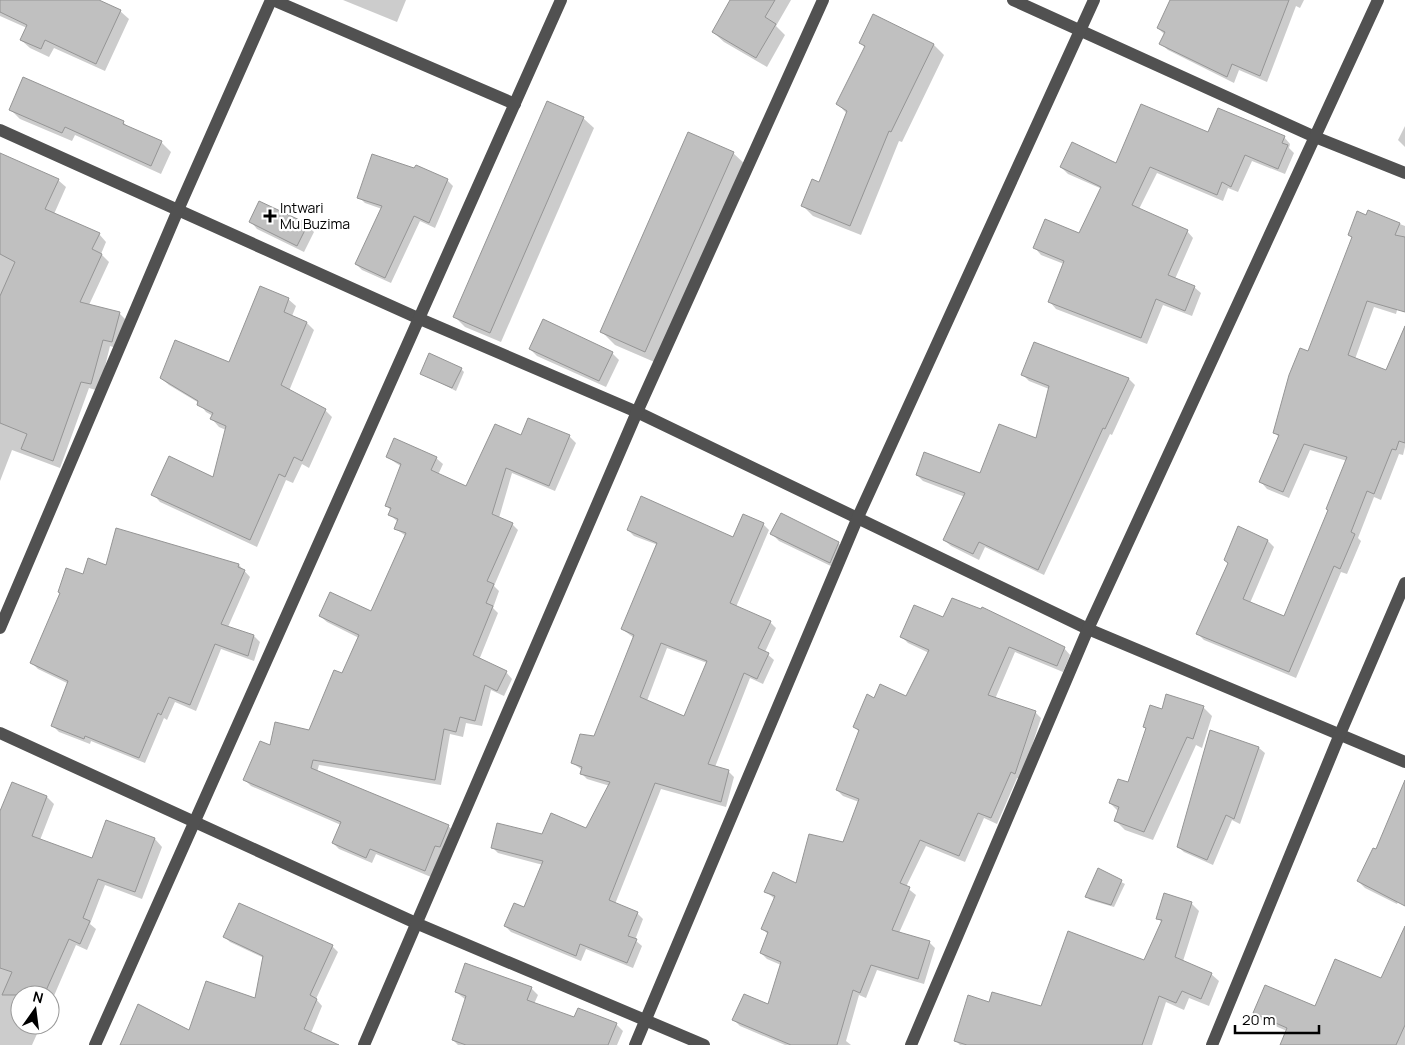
<svg xmlns="http://www.w3.org/2000/svg" width="1405" height="1045" viewBox="0 0 1405 1045" font-family="Manrope,sans-serif">
  <style>
    .shadow { fill: #0003; fill-rule: evenodd }
    .building { fill: #c0c0c0; stroke: #959595; fill-rule: evenodd }
    .lines { fill: none; stroke-linecap: round; stroke-linejoin: round }
    .minor { stroke: #515151; stroke-width: 12 }
    .poi-dot { fill: #000; stroke: #fff; stroke-width: 2 }
    .labels { text-anchor: middle; stroke-width: 4.5; stroke-linejoin: round; paint-order: stroke }
    .poi-label { font-size: 14px; fill: #000; stroke: #fff; text-anchor: start }
  </style>
  <rect width="100%" height="100%" fill="#fff"/>
  <g class="shadow">
    <path d="M0,0H96L120,11L129,19L105,71L54,48L49,57L30,48L21,40L27,28L0,16Z"/>
    <path d="M343,0H406L397,22Z"/>
    <path d="M732,0H791L776,26L785,35L767,67L724,42L713,32Z"/>
    <path d="M1172,0H1304L1300,8L1296,6L1267,82L1239,70L1234,83L1168,50L1161,44L1165,35L1158,28Z"/>
    <path d="M860,42L934,45L944,55L902,142L899,141L861,235L813,216L803,206L819,184L847,114L838,104L865,48Z"/>
    <path d="M11,110L123,122L129,128L161,142L171,152L161,174L75,135L72,141L20,119Z"/>
    <path d="M583,118L594,128L501,342L465,327L455,317Z"/>
    <path d="M1405,126V147L1398,140Z"/>
    <path d="M1209,133L1284,137L1290,144L1289,148L1294,153L1285,174L1252,161L1238,192L1228,188L1223,201L1157,173L1139,209L1187,231L1193,238L1175,279L1194,287L1201,293L1192,316L1163,305L1147,344L1056,309L1050,302L1064,264L1041,255L1035,248L1080,235L1102,189L1068,174L1061,167L1117,165Z"/>
    <path d="M733,153L747,166L659,364L615,345L602,332Z"/>
    <path d="M0,155L58,180L66,187L54,214L99,234L106,242L101,254L109,262L89,305L119,313L127,321L119,349L110,346L99,391L89,388L60,468L12,450L0,481Z"/>
    <path d="M447,180L453,186L435,228L420,221L391,283L362,270L356,264L382,209L365,203L359,197Z"/>
    <path d="M1369,212L1405,226V280L1396,314L1374,307L1355,359L1387,372L1405,325V447L1403,455L1399,454L1381,500L1374,497L1358,538L1361,541L1347,574L1341,572L1296,678L1204,640L1198,634L1229,564L1225,560L1238,528L1268,541L1274,547L1250,603L1285,618L1329,510L1347,461L1310,450L1289,498L1267,489L1261,482L1280,438L1274,432L1309,353L1353,239L1349,235Z"/>
    <path d="M251,222L307,225L314,232L304,252L257,229Z"/>
    <path d="M288,299L296,306L292,316L307,323L314,330L289,391L325,410L332,417L309,468L302,464L293,483L286,480L257,547L160,502L153,494L214,478L226,430L219,427L212,419L213,416L206,412L199,403L169,385L161,378L230,364Z"/>
    <path d="M1034,343L1129,379L1135,385L1112,435L1110,434L1044,575L985,547L979,560L951,546L944,540L965,497L923,481L917,475L980,474L1037,440L1049,389L1029,381L1023,375Z"/>
    <path d="M530,349L612,353L619,360L606,387L537,356Z"/>
    <path d="M461,369L464,372L456,391L421,373Z"/>
    <path d="M521,436H569L576,443L555,491L512,473L499,518L512,524L518,530L494,586L499,591L493,608L498,613L479,660L506,672L512,679L504,696L491,690L482,726L466,723L463,737L450,734L441,785L319,765L317,772L448,826L455,832L431,877L376,854L372,863L339,849L333,843L341,825L251,786L245,780L271,747L310,731L343,675L359,638L327,622L320,616L371,613L406,536L396,529L398,522L390,515L391,511L387,506L402,467L387,457L436,458L443,464L438,475L467,488Z"/>
    <path d="M763,524L769,530L736,607L770,622L776,628L765,652L774,660L763,684L750,678L715,767L728,771L734,777L726,807L661,789L615,904L637,913L643,919L635,940L642,946L633,968L586,949L581,961L511,932L505,926L524,908L543,865L498,853L492,847L542,836L586,830L610,786L587,779L581,773L582,770L573,763L595,738L634,638L622,629L658,545L634,536L628,530L734,539ZM667,648L707,663L685,717L647,701Z"/>
    <path d="M772,534L838,543L845,549L837,569L779,541Z"/>
    <path d="M239,565L250,577L228,627L254,636L260,642L254,661L221,649L196,711L175,702L167,720L164,718L145,763L91,741L90,744L59,732L53,726L69,684L38,669L32,663L83,575L107,567Z"/>
    <path d="M944,619L1064,648L1070,655L1063,672L1015,652L995,699L1035,712L1041,718L1021,779L1017,778L997,824L984,818L965,862L926,846L906,887L916,895L899,933L929,942L935,948L924,984L877,970L866,998L859,995L846,1041L851,1045H785L740,1026L734,1020L769,1006L781,965L767,959L761,953L769,935L762,929L775,899L765,891L797,884L843,844L859,802L843,796L837,790L859,732L855,727L874,700L907,697L929,653L908,643L902,637Z"/>
    <path d="M1203,707L1212,716L1202,748L1196,745L1153,840L1125,830L1116,821L1119,812L1110,803L1129,784L1163,710Z"/>
    <path d="M1259,748L1265,753L1240,824L1232,820L1213,865L1184,852L1178,847Z"/>
    <path d="M47,797L54,804L40,840L93,859L107,821L155,839L162,847L142,899L105,885L90,924L96,929L87,950L76,945L50,1005V995H20V1025H41L32,1045H0V815Z"/>
    <path d="M1405,816V885L1397,904L1365,888L1358,881Z"/>
    <path d="M1098,870L1125,884L1114,907L1090,900L1087,897Z"/>
    <path d="M1191,903L1199,911L1183,961L1211,974L1219,981L1209,1006L1189,998L1184,1010L1166,1002L1152,1045H960L956,1041L990,1003L1042,1007L1145,962L1162,923L1158,918Z"/>
    <path d="M224,936L332,946L338,952L316,999L322,1006L306,1045H120L138,1006L190,1032L256,1000L264,958L230,942Z"/>
    <path d="M1405,959V1045H1281L1287,1031L1261,1020L1254,1013L1316,1008L1387,996Z"/>
    <path d="M531,988L538,995L534,1004L575,1018L616,1024L623,1031L617,1045H458L453,1040L466,1000L456,992Z"/>
  </g>
  <g class="building">
    <path d="M0,0H99L121,10L96,64L45,40L41,49L20,40L27,25L0,12Z"/>
    <path d="M730,0H775L765,17L776,24L756,58L712,32Z"/>
    <path d="M1170,0H1289L1260,76L1232,64L1227,77L1159,44L1165,32L1157,28Z"/>
    <path d="M873,14L934,44L891,132L889,131L850,226L801,206L812,179L819,182L847,111L836,104L865,46L859,43Z"/>
    <path d="M23,77L124,121L123,124L162,141L151,166L65,127L62,133L9,110Z"/>
    <path d="M547,101L584,117L490,333L453,317Z"/>
    <path d="M1141,104L1208,132L1218,108L1285,136L1282,143L1288,145L1278,169L1245,155L1231,187L1222,182L1217,195L1150,167L1132,205L1188,230L1168,275L1195,286L1185,311L1156,299L1141,338L1048,302L1064,261L1033,248L1045,219L1079,233L1101,187L1060,167L1072,142L1116,163Z"/>
    <path d="M688,132L734,152L645,352L600,332Z"/>
    <path d="M0,153L59,179L45,209L100,233L92,249L102,254L80,302L120,312L112,342L103,340L91,384L81,382L53,461L21,449L27,434L0,423V296L15,262L0,254Z"/>
    <path d="M372,154L414,168L416,165L448,179L429,223L414,216L385,278L355,264L382,206L357,198Z"/>
    <path d="M259,201L308,224L297,246L249,222Z"/>
    <path d="M1368,210L1400,223L1395,235L1405,237V312L1367,301L1348,355L1386,370L1405,326V443L1399,441L1396,450L1392,449L1374,494L1367,491L1351,532L1355,534L1340,569L1334,566L1289,672L1196,634L1228,563L1224,560L1238,526L1268,540L1243,599L1284,616L1328,510L1326,509L1347,457L1304,444L1283,492L1259,482L1279,435L1273,433L1289,375L1300,348L1308,351L1352,237L1348,235L1357,211L1366,215Z"/>
    <path d="M260,286L289,298L284,312L307,322L281,385L326,409L302,461L294,457L285,477L279,474L250,540L151,495L169,456L213,477L226,426L210,419L213,413L197,405L198,401L160,378L175,340L229,362Z"/>
    <path d="M543,319L613,352L599,381L529,349Z"/>
    <path d="M1034,342L1129,378L1105,429L1103,428L1038,570L979,542L973,554L943,540L965,493L916,475L924,452L980,473L999,424L1036,438L1049,386L1021,375Z"/>
    <path d="M429,353L462,368L452,388L420,374Z"/>
    <path d="M528,418L570,435L549,486L506,468L492,514L513,523L487,581L494,584L486,603L493,606L473,655L507,671L497,691L485,685L475,721L460,717L456,732L444,729L435,780L313,760L311,768L449,825L440,847L435,846L425,871L370,849L366,858L332,843L341,822L243,780L260,741L270,745L275,722L309,730L334,670L342,673L359,635L319,616L330,592L371,611L406,533L394,529L398,519L388,515L391,508L385,506L401,464L386,457L394,438L437,457L431,470L466,486L495,424L521,435Z"/>
    <path d="M641,496L733,537L743,514L764,523L730,603L771,621L758,648L769,653L757,679L744,673L708,764L729,770L721,802L655,783L609,900L638,912L628,936L637,939L627,963L580,944L576,956L504,926L514,903L524,907L543,861L491,848L497,823L542,834L551,813L586,828L610,782L580,774L582,767L571,763L580,734L594,736L634,635L621,629L657,543L627,530ZM661,643L707,661L684,716L640,697Z"/>
    <path d="M781,513L839,542L830,563L770,534Z"/>
    <path d="M116,528L239,564L238,567L245,570L221,624L254,635L248,656L215,644L190,705L169,697L161,715L158,713L139,758L85,736L84,739L51,726L68,681L30,663L60,593L58,592L66,568L83,574L88,558L106,565Z"/>
    <path d="M952,598L981,609L982,607L1065,647L1057,666L1009,647L988,695L1036,711L1015,774L1011,772L991,818L978,813L959,856L920,840L900,883L910,887L892,930L930,941L918,979L871,965L860,993L853,990L837,1045H791L732,1020L744,994L768,1004L781,962L760,953L768,932L761,929L775,896L764,892L773,872L796,883L809,834L843,842L859,799L836,790L859,730L853,727L867,694L874,698L880,684L906,696L929,650L900,637L914,605L943,617Z"/>
    <path d="M1166,694L1204,706L1193,739L1187,737L1144,832L1114,821L1119,807L1109,803L1118,779L1128,782L1146,728L1143,727L1150,705L1162,709Z"/>
    <path d="M1210,730L1259,747L1234,819L1226,815L1207,860L1177,847Z"/>
    <path d="M1405,780V906L1357,881L1373,848L1376,849Z"/>
    <path d="M12,782L47,796L32,836L92,858L106,820L155,838L135,892L98,879L83,918L90,921L80,944L69,939L44,995H2L12,972L0,968V811Z"/>
    <path d="M1098,868L1122,880L1111,905L1085,897Z"/>
    <path d="M1164,893L1192,902L1175,957L1212,973L1201,999L1182,991L1176,1003L1159,996L1142,1045H967L954,1041L968,995L989,1002L992,992L1041,1006L1068,931L1144,960L1162,920L1156,919Z"/>
    <path d="M239,903L333,945L310,995L317,999L304,1029L339,1045H120L138,1004L189,1030L206,981L255,998L263,956L223,937Z"/>
    <path d="M1405,926V1025L1396,1045H1280L1287,1028L1253,1013L1265,985L1315,1006L1335,959L1381,978Z"/>
    <path d="M465,963L532,987L527,1000L574,1017L578,1008L617,1023L608,1045H466L452,1040L466,996L455,992Z"/>
  </g>
  <g class="lines">
    <g class="minor">
      <path d="M273,0L515,104"/>
      <path d="M1013,0L1315,137L1405,173"/>
      <path d="M0,130L420,319L637,412L1088,629L1405,762"/>
      <path d="M0,628L178,210L271,0"/>
      <path d="M0,733L418,924L704,1045"/>
      <path d="M95,1045L561,0"/>
      <path d="M364,1045L637,412L823,0"/>
      <path d="M635,1045L858,517L1094,0"/>
      <path d="M911,1045L1088,629L1378,0"/>
      <path d="M1212,1045L1340,734L1405,583"/>
    </g>
  </g>
  <path class="poi-dot" d="M267.5 208.5h5v5h5v5h-5v5h-5v-5h-5v-5h5z"/>
  <g class="labels">
    <g class="poi-label">
      <text x="280" y="213">Intwari<tspan x="280" dy="16">Mu Buzima</tspan></text>
    </g>
  </g>
  <g transform="translate(35 1010) rotate(14)"><circle r="24" fill="#ffffff" stroke="#999999"/>
  <path d="M0-4L9 19L0 12L-9 19Z" fill="#000000"/>
  <text y="-8" font-size="14" font-weight="bold" text-anchor="middle" fill="#000000">N</text>
  </g>
  <path d="M1235 1025v8h84v-8" fill="none" stroke="#000000" stroke-width="2.5"/>
  <text x="1242" y="1025" font-size="15" fill="#000000" stroke="#ffffff" stroke-width="4" paint-order="stroke">20 m</text>
</svg>
